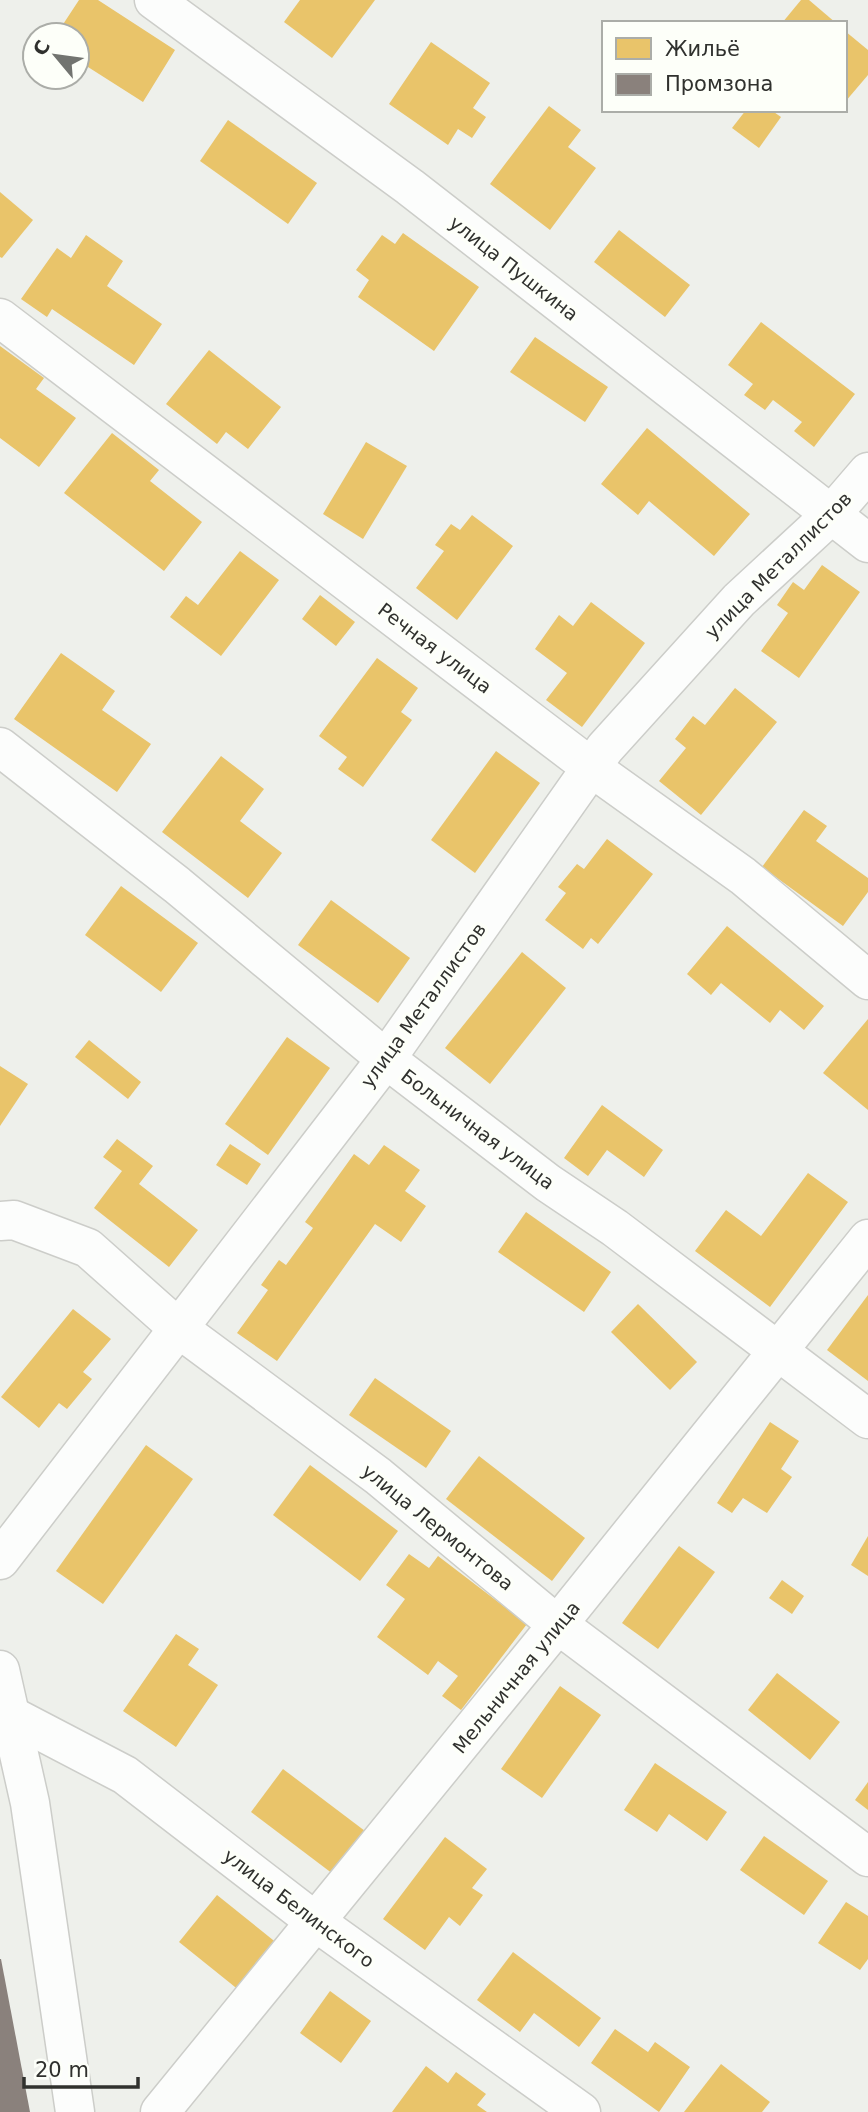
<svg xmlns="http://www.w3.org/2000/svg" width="868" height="2112" viewBox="0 0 868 2112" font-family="'DejaVu Sans',sans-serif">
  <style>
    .homes { fill: #e9c46a }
    .industry { fill: #8a817c }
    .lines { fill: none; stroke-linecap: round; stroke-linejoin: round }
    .minor-casing { stroke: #cccdc9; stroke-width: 41 }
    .minor { stroke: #fcfdfc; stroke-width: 38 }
    .labels { text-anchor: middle; stroke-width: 7; stroke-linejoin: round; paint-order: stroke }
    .street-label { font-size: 19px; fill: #30312e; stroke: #fdfff9 }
  </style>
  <rect width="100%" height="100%" fill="#eef0eb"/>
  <g class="homes">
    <path d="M79,0H98L175,50L143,102L77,60V35H56Z"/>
    <path d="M300,0H375L332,58L284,22Z"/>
    <path d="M801,0H809L836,23H782Z"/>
    <path d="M845,31L868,50V75L845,102Z"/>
    <path d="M431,42L490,83L473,108L486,117L472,138L458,129L448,145L389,104Z"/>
    <path d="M549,106L581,130L568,147L596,168L550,230L490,184Z"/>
    <path d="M746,110H771L781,117L759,148L732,128Z"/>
    <path d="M228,120L317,183L288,224L200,161Z"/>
    <path d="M0,192L33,220L2,258L0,257Z"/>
    <path d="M619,230L690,285L665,317L594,262Z"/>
    <path d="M403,233L479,287L434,351L358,297L369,280L356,270L382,235L395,244Z"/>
    <path d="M86,235L123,261L107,286L162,324L134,365L52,309L47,317L21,299L57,248L71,258Z"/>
    <path d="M761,322L855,394L814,447L794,431L802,422L773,400L765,410L744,395L753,384L728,365Z"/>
    <path d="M535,337L608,387L585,422L510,372Z"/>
    <path d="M0,346L44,378L36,389L76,418L39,467L0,438Z"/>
    <path d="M209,350L281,407L248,449L226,432L217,444L166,404Z"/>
    <path d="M647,428L750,514L714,556L649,501L638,515L601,484Z"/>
    <path d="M112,433L159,470L150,481L202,522L164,571L64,493Z"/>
    <path d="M366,442L407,466L363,539L323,514Z"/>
    <path d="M472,515L513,546L457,620L416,588L444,551L435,545L451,524L460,530Z"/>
    <path d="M240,551L279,580L221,656L170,617L186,596L198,605Z"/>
    <path d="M822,565L860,592L799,678L761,651L788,613L777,605L793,582L804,590Z"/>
    <path d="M320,595L355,622L336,646L302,619Z"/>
    <path d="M591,602L645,643L582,727L546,700L567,673L535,649L559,615L573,626Z"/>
    <path d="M61,653L115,691L102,710L151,744L117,792L14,719Z"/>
    <path d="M377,658L418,688L401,712L412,720L363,787L338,769L347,757L319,736Z"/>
    <path d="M735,688L777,722L701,815L659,781L686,748L675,739L693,716L705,725Z"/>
    <path d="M496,751L540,783L475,873L431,840Z"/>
    <path d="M221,756L264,789L240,821L282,853L248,898L162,832Z"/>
    <path d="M804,810L827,826L816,841L868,878V892L843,926L762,867Z"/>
    <path d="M607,839L653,874L598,944L591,938L583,949L545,920L566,893L558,887L577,864L584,869Z"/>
    <path d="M121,886L198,943L161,992L85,935Z"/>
    <path d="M331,900L410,958L378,1003L298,945Z"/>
    <path d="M727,926L824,1006L804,1030L780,1010L770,1023L721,983L711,995L687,974Z"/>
    <path d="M522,952L566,988L490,1084L445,1048Z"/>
    <path d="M868,1019V1110L823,1073Z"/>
    <path d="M287,1037L330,1068L268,1155L225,1124Z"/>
    <path d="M89,1040L141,1082L128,1099L75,1057Z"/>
    <path d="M0,1066L28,1084L0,1126Z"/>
    <path d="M602,1105L663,1150L644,1177L607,1150L588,1176L564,1158Z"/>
    <path d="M117,1139L153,1166L139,1184L198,1230L169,1267L94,1208L122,1171L103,1157Z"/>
    <path d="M230,1144L261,1164L247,1185L216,1165Z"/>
    <path d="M384,1145L420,1170L405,1191L426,1206L401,1242L375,1224L277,1361L237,1333L268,1290L261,1285L279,1260L286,1265L313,1228L305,1222L354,1154L369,1165Z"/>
    <path d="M808,1173L848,1202L770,1307L695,1251L726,1210L761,1236Z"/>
    <path d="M526,1212L611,1272L584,1312L498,1252Z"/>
    <path d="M868,1295V1381L827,1350Z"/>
    <path d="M638,1304L697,1362L670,1390L611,1332Z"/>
    <path d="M73,1309L111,1339L83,1372L92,1379L67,1409L59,1403L39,1428L1,1397Z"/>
    <path d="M375,1378L451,1431L426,1468L349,1415Z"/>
    <path d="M770,1422L799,1441L781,1469L792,1477L767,1513L743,1498L732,1513L717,1503Z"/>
    <path d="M146,1445L193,1479L103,1604L56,1571Z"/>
    <path d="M479,1456L585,1538L552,1581L446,1499Z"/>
    <path d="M310,1465L398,1531L360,1581L273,1515Z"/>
    <path d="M868,1536V1576L851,1565Z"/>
    <path d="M679,1546L715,1572L658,1649L622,1623Z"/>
    <path d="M409,1554L429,1568L438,1556L527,1624L461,1710L442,1696L458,1676L438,1661L428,1675L377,1637L405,1599L386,1585Z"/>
    <path d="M782,1580L804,1596L792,1614L769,1598Z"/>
    <path d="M176,1634L199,1649L188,1665L218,1685L176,1747L123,1711Z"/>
    <path d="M777,1673L840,1722L810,1760L748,1710Z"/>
    <path d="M560,1686L601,1715L542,1798L501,1769Z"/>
    <path d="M655,1763L727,1812L707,1841L669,1814L657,1832L624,1810Z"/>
    <path d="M283,1769L365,1831L333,1874L251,1812Z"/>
    <path d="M868,1782V1810L855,1800Z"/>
    <path d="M764,1836L828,1881L804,1915L740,1870Z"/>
    <path d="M445,1837L487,1869L472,1888L483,1895L460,1926L449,1917L425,1950L383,1919Z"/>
    <path d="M217,1895L278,1944L240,1991L179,1942Z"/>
    <path d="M846,1902L868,1916V1959L860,1970L818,1943Z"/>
    <path d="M513,1952L601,2018L579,2047L534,2013L520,2032L477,2000Z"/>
    <path d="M330,1991L371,2021L341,2063L300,2033Z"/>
    <path d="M615,2029L648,2052L655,2042L690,2067L659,2112L591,2063Z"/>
    <path d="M721,2064L770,2102L762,2112H684Z"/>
    <path d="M426,2066L448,2083L456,2072L486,2094L477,2105L487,2112H392Z"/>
  </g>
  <path class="industry" d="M0,1959H1L30,2112H0Z"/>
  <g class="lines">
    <g class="minor-casing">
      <g id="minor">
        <path d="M154,0L410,187L868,543"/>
        <path d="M0,318L592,768L743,876L868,980"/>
        <path d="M0,747L177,885L386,1059L548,1183L615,1228L868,1419"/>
        <path d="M0,1221L14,1220L88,1248L178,1328L378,1476L548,1617L868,1857"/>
        <path d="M0,1560L386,1059L605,748L739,600L831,515L868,472"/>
        <path d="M0,1670L30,1803L75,2112"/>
        <path d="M10,1715L125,1775L316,1922L581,2112"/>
        <path d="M160,2112L559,1623L868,1239"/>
      </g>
    </g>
    <use href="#minor" class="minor"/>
  </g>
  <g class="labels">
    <g class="street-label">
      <text transform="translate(514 268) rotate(38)" y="7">улица Пушкина</text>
      <text transform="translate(778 565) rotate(-45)" y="7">улица Металлистов</text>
      <text transform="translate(435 648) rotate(37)" y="7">Речная улица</text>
      <text transform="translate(423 1005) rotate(-54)" y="7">улица Металлистов</text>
      <text transform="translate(478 1129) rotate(37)" y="7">Больничная улица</text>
      <text transform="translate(438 1527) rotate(39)" y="7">улица Лермонтова</text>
      <text transform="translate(516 1677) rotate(-51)" y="7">Мельничная улица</text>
      <text transform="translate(299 1908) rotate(37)" y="7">улица Белинского</text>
    </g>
  </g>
  <rect x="602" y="21" width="245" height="91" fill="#fdfff9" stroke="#abada8" stroke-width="2"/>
  <rect x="616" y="38" width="35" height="21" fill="#e9c46a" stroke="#abada8" stroke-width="2"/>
  <text x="665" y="56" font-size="21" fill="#30312e">Жильё</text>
  <rect x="616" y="74" width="35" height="21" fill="#8a817c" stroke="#abada8" stroke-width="2"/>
  <text x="665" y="91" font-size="21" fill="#30312e">Промзона</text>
  <g transform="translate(56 56) rotate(299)"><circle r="33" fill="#fdfff9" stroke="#abada8" stroke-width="2"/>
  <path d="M0-5L12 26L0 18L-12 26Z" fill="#727470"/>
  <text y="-10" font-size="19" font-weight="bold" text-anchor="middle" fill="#30312e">С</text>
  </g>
  <path d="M24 2077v10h114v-10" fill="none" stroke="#30312e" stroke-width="3.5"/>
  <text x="35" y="2077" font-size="21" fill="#30312e" stroke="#fdfff9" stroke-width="5" paint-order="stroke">20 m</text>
</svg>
